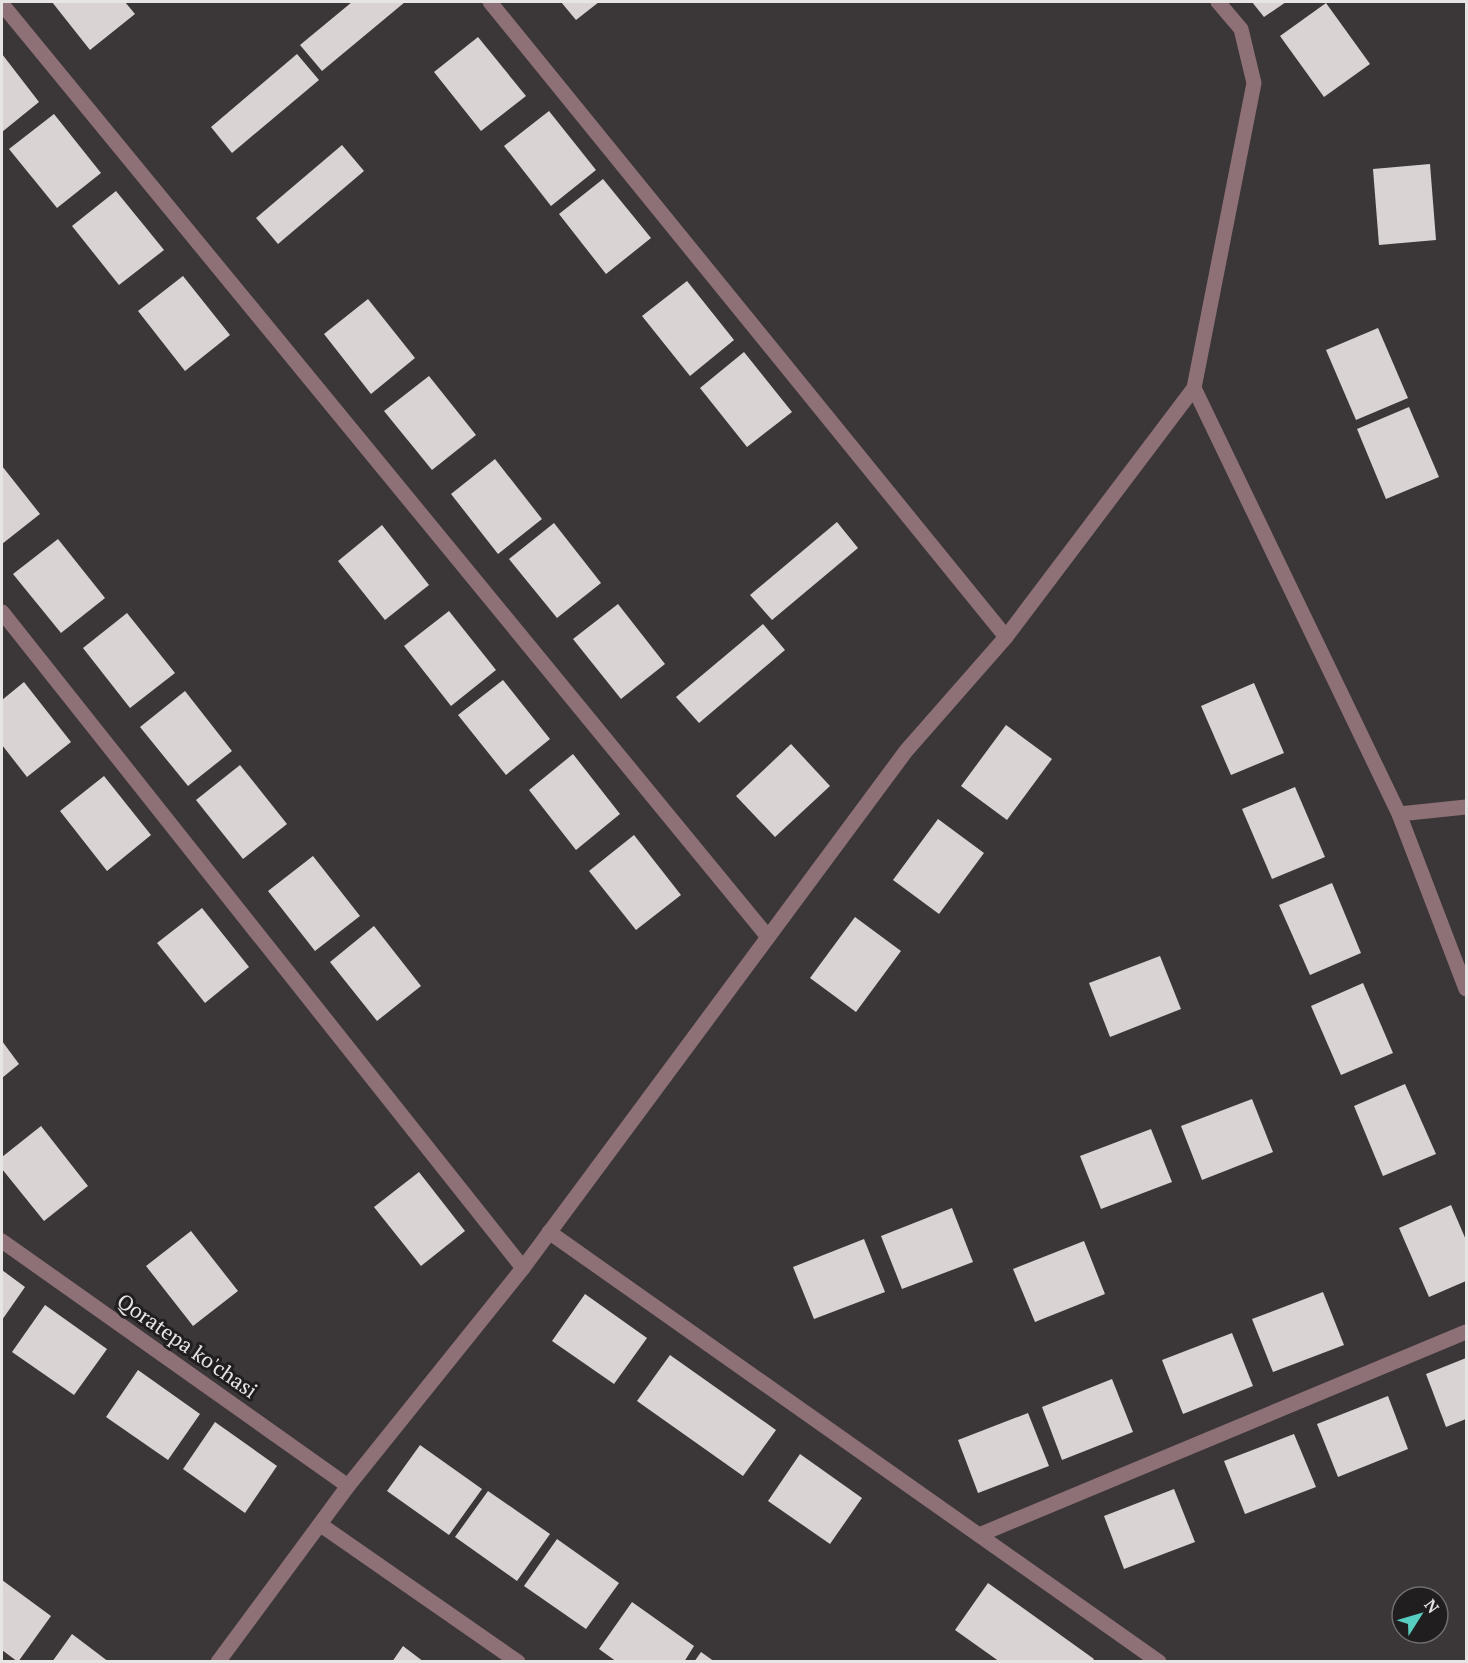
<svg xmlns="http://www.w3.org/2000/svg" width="1468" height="1663" viewBox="0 0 1468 1663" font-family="'PT Serif',serif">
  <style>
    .building { fill: #dad3d4 }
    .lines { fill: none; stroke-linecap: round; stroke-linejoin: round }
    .minor { stroke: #8e7177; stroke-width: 15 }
    .labels { text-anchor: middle; stroke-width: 6; stroke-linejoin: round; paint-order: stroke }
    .street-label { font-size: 21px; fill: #e7e4e4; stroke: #211e1f }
  </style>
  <rect width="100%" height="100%" fill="#3b3637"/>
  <g class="building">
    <path d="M52,2H125L135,14L90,50Z"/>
    <path d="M352,2H405L322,71L300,45Z"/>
    <path d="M561,2H599L576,20Z"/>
    <path d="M1252,2H1286L1264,17Z"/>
    <path d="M1326,3L1370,64L1324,97L1280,36Z"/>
    <path d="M478,37L526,96L481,131L434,72Z"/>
    <path d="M2,54L39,102L2,132Z"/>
    <path d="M297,54L319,80L232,153L211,127Z"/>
    <path d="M549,111L596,170L551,206L504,146Z"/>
    <path d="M54,114L101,173L57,208L9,149Z"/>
    <path d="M342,145L364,171L278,244L256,218Z"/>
    <path d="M1430,164L1436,240L1379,245L1373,169Z"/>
    <path d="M603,179L651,238L606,274L559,214Z"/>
    <path d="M116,191L164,250L119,285L72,226Z"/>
    <path d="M183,276L230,335L185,371L138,311Z"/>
    <path d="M687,281L734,340L690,376L642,316Z"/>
    <path d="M368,299L415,358L371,394L324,334Z"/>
    <path d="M1378,328L1408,398L1356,420L1326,350Z"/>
    <path d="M744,352L792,412L747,447L700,388Z"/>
    <path d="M429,376L476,435L432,470L384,411Z"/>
    <path d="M1409,407L1439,477L1386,499L1357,429Z"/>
    <path d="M495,459L542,519L498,554L451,494Z"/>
    <path d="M2,466L40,514L2,544Z"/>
    <path d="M837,522L858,548L772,620L750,595Z"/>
    <path d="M554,523L601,583L557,618L509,559Z"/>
    <path d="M382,525L429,585L385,620L338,561Z"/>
    <path d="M58,539L105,598L61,633L13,574Z"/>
    <path d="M618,604L665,664L621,699L573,639Z"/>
    <path d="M449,611L496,670L451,706L404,646Z"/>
    <path d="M127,613L175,673L130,708L83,648Z"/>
    <path d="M763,624L785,650L699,723L676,697Z"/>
    <path d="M503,680L550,739L506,775L458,715Z"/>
    <path d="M24,682L71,742L27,777L2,745V700Z"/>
    <path d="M1254,683L1284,753L1231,775L1201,706Z"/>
    <path d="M185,691L232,751L188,786L140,727Z"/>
    <path d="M1006,725L1052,759L1007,820L961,786Z"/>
    <path d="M791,744L830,786L775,837L736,796Z"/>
    <path d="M573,754L620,814L576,850L529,790Z"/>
    <path d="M240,765L287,824L243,859L196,800Z"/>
    <path d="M104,776L151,835L107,871L60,811Z"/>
    <path d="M1295,787L1325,857L1272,879L1242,809Z"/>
    <path d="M938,819L984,853L939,914L893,880Z"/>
    <path d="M634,835L681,895L636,930L589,871Z"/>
    <path d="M313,856L360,916L315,951L268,891Z"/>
    <path d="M1332,883L1361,953L1310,975L1279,905Z"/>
    <path d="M202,908L249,967L205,1003L157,943Z"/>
    <path d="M855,917L901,951L856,1012L810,978Z"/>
    <path d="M374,926L421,986L377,1021L330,962Z"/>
    <path d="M1160,956L1181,1009L1110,1037L1089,983Z"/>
    <path d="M1363,983L1393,1053L1341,1075L1311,1006Z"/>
    <path d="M2,1041L19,1064L2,1078Z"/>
    <path d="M1405,1084L1436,1154L1383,1176L1354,1106Z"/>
    <path d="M1252,1099L1273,1152L1202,1180L1181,1126Z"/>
    <path d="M41,1126L88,1186L44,1221L2,1169V1157Z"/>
    <path d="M1151,1129L1172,1182L1101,1209L1080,1156Z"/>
    <path d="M419,1172L465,1231L421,1266L374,1207Z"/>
    <path d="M1451,1205L1466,1240V1281L1429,1297L1399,1228Z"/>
    <path d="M952,1208L973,1262L902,1289L881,1236Z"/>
    <path d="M191,1231L238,1291L193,1326L146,1266Z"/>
    <path d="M864,1239L885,1292L814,1319L793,1267Z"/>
    <path d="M1084,1241L1105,1294L1035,1322L1013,1269Z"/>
    <path d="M2,1270L25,1287L2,1320Z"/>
    <path d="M1323,1292L1344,1345L1273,1372L1252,1319Z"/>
    <path d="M585,1294L647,1338L614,1384L552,1341Z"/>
    <path d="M45,1305L107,1349L74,1395L12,1352Z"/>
    <path d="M1232,1333L1253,1386L1183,1414L1162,1360Z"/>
    <path d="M670,1355L776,1430L743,1476L637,1401Z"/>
    <path d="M1466,1358V1419L1446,1427L1426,1374Z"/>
    <path d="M138,1370L200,1414L168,1460L106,1417Z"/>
    <path d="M1112,1379L1133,1432L1062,1460L1042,1407Z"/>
    <path d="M1388,1396L1408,1449L1338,1477L1317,1424Z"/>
    <path d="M1028,1413L1049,1466L978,1493L958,1440Z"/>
    <path d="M215,1422L277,1466L245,1513L183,1469Z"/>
    <path d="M1294,1434L1316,1487L1245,1514L1224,1461Z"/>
    <path d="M420,1445L482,1489L449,1535L387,1491Z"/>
    <path d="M800,1454L862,1498L830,1544L768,1501Z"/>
    <path d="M1174,1489L1195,1542L1124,1569L1104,1516Z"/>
    <path d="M488,1491L550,1534L517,1581L455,1537Z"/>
    <path d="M557,1539L619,1583L586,1629L524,1586Z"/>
    <path d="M2,1580L51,1616L18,1662L2,1650Z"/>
    <path d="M988,1583L1094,1659L1092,1662H1000L955,1630Z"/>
    <path d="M632,1602L694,1646L684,1662H617L599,1649Z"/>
    <path d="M72,1634L109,1662H52Z"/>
    <path d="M403,1646L424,1662H392Z"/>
    <path d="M701,1652L715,1662H694Z"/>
  </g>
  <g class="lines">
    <g class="minor">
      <path d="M490,2L1006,637"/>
      <path d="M2,4L768,937"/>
      <path d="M1194,388L1399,814L1466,989"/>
      <path d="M2,612L523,1268"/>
      <path d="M1399,814L1466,807"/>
      <path d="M549,1232L1159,1662"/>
      <path d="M2,1241L348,1486"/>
      <path d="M321,1525L518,1662"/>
      <path d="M979,1535L1466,1332"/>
      <path d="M218,1662L348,1486L523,1268L906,751L1006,637L1194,388L1254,83L1241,29L1218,2"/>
    </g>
  </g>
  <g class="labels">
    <g class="street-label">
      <text transform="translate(187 1346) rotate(35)" y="7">Qoratepa ko'chasi</text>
    </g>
  </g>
  <rect width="1468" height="1663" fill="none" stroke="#e7e4e4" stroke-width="6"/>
  <g transform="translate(1420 1615) rotate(53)"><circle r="28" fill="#211e1f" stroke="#706d6e" stroke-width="1.5"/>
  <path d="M0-4.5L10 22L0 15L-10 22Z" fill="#57cec1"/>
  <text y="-9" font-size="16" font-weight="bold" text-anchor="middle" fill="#e7e4e4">N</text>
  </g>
</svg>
